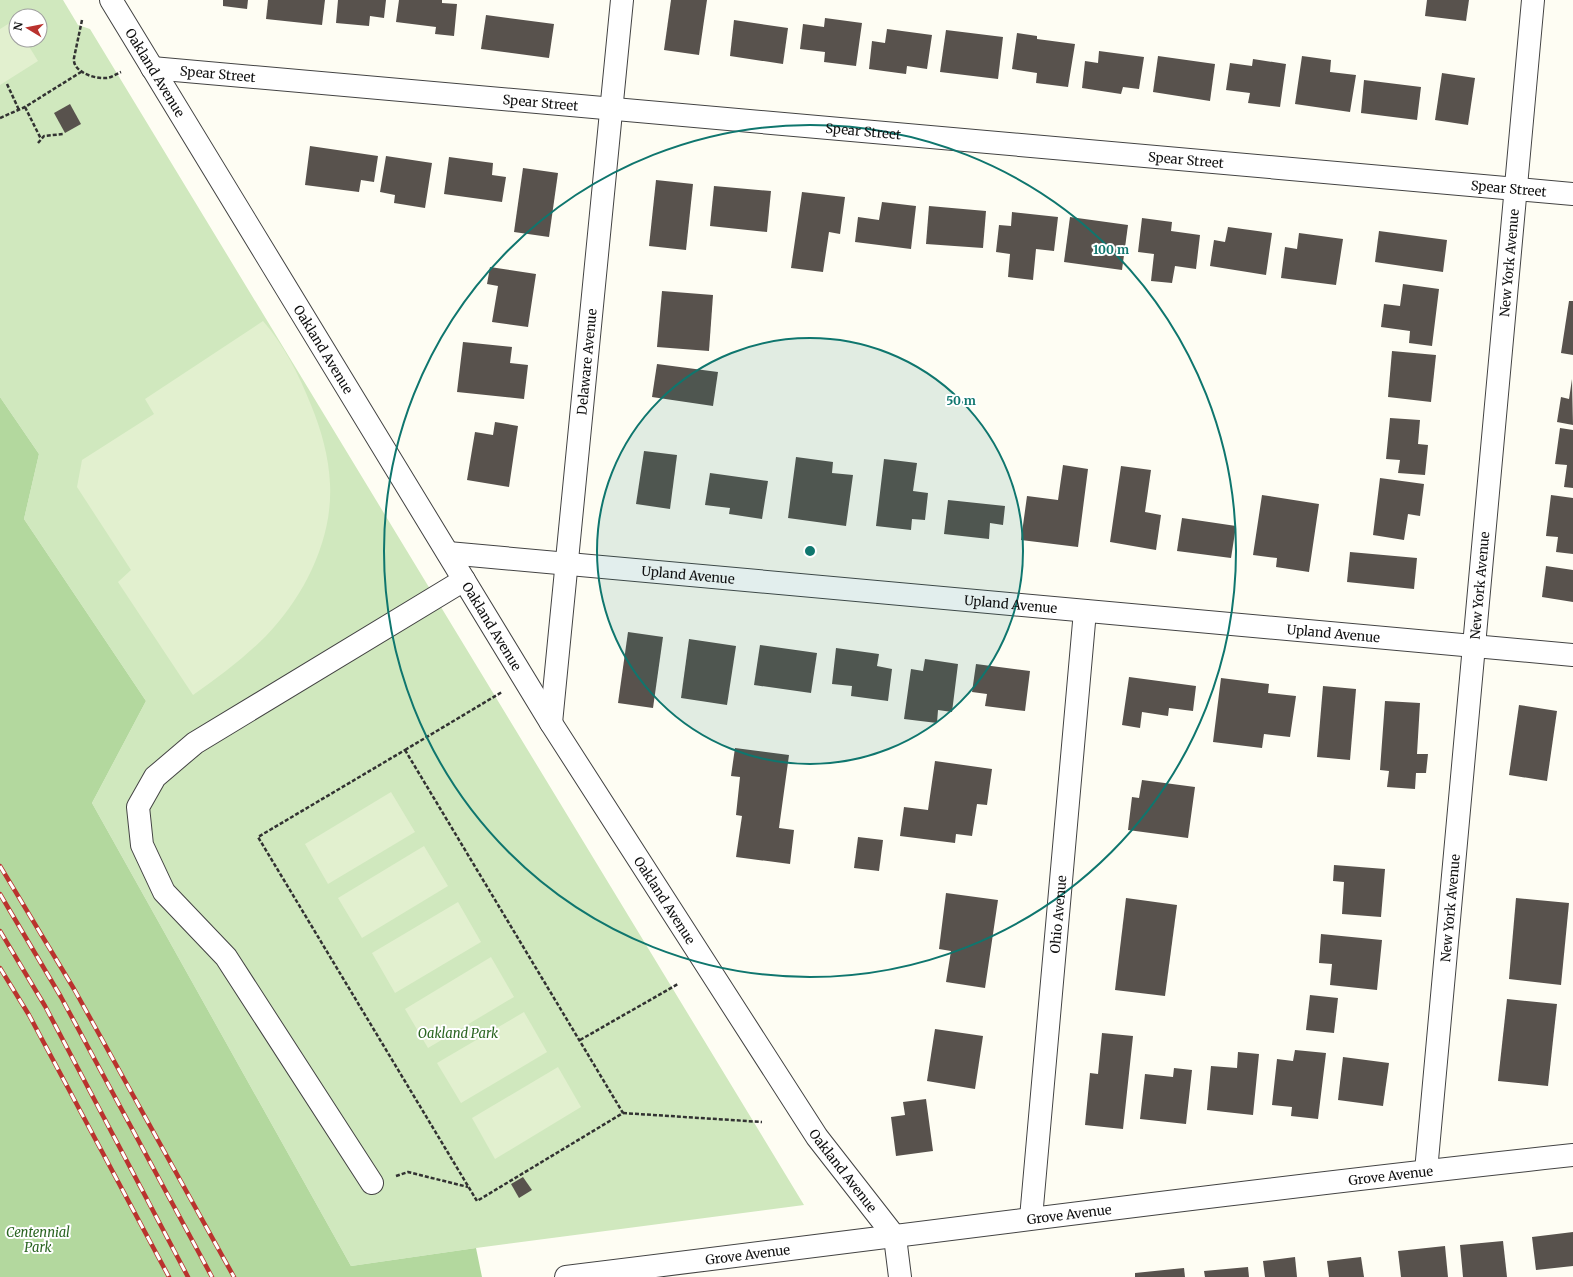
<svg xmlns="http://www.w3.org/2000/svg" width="1573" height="1277" viewBox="0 0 1573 1277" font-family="Merriweather,serif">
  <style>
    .green { fill: #d0e8be; fill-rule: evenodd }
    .forest { fill: #b3d89e }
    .pitch { fill: #e2f0cf }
    .building { fill: #58524d }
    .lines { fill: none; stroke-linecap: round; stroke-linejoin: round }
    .minor-casing { stroke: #434343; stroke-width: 24 }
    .path { stroke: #323232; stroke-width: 2.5; stroke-dasharray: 4 2; stroke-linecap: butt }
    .minor { stroke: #fff; stroke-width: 22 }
    .rail-casing { stroke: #ba322e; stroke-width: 4.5 }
    .rail { stroke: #fff; stroke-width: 3; stroke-dasharray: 9; stroke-linecap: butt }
    .ring { fill: none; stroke: #0f766e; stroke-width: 2 }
    .labels { text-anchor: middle; stroke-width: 4; stroke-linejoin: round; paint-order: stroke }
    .street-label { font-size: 13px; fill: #101010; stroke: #fff }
    .park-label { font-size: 13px; font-style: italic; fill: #2b6522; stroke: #fff }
    .centre { fill: #0f766e; stroke: #fff; stroke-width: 2 }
    .ring-label { font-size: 12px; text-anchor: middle; font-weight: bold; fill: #0f766e; stroke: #fff; stroke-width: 4; stroke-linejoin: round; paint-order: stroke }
  </style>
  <rect width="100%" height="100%" fill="#fefdf3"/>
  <path class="green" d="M0,0H63L78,25L90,29L804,1205L476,1248L351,1266L92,803L146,701L24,519L39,454L0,397ZM16,16H40V40H16Z"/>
  <path class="forest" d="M0,397L39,454L24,519L146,701L92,803L351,1266L476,1248L482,1277H0Z"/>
  <g class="pitch">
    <path d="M13,21L16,26V40H25L38,61L0,85V29Z"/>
    <path d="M263,321C284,345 299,375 311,405C321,429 329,457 330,484C333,539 304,597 266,636C244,658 219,677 193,695L118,582L131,570L77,487L82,460L154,414L145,399Z"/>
    <path d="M391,792L415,832L328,884L305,844Z"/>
    <path d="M424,846L448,886L362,938L338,898Z"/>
    <path d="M458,902L481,942L395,993L372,953Z"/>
    <path d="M491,957L514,997L428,1048L405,1009Z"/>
    <path d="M524,1012L547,1052L461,1103L437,1063Z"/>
    <path d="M558,1067L581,1107L495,1159L472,1118Z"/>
  </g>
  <g class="building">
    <path d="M223,0H248L247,9L223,6Z"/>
    <path d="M268,0H325L322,25L266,19Z"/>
    <path d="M338,0H386L384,18L370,16L369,26L336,23Z"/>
    <path d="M399,0H442V3L457,4L454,36L435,34L436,27L396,22Z"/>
    <path d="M671,0H707L699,55L664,50Z"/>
    <path d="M1427,0H1469L1466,21L1425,16Z"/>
    <path d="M486,15L554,24L549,58L481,49Z"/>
    <path d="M825,18L862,23L856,66L824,62L825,52L800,49L803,24L824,27Z"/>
    <path d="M734,20L788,28L783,64L730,56Z"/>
    <path d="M887,29L932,35L927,69L907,66L906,74L869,69L872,41L885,43Z"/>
    <path d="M946,30L1003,37L998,79L940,72Z"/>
    <path d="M1017,33L1037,36V39L1075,44L1068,87L1036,83L1037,73L1012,69Z"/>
    <path d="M1099,51L1144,57L1139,89L1123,87L1121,94L1082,88L1085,61L1098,63Z"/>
    <path d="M1158,56L1215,64L1210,101L1153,92Z"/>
    <path d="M1302,56L1331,60L1330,72L1356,75L1350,112L1295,104Z"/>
    <path d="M1253,59L1286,64L1280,107L1248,103L1250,93L1226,90L1230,63L1252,66Z"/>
    <path d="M1442,73L1475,78L1468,125L1435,120Z"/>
    <path d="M1364,80L1421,87L1417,120L1361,113Z"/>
    <path d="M70,104L81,124L65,133L54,113Z"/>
    <path d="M310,146L378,156L374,182L361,180L359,192L305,185Z"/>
    <path d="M386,156L432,163L425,208L394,203L395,195L380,192Z"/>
    <path d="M449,157L493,163L492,175L506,177L502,202L444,194Z"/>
    <path d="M523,168L558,173L549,237L514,232Z"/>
    <path d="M656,180L693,184L686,250L649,246Z"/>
    <path d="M714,186L771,191L767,232L710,226Z"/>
    <path d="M802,192L845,197L840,234L829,232L823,272L791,268Z"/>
    <path d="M882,202L916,206L911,249L855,242L858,217L879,220Z"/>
    <path d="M929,206L986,211L983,248L926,244Z"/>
    <path d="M1012,212L1058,217L1054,251L1036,249L1033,280L1008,277L1010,254L996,252L999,225L1011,226Z"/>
    <path d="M1070,217L1128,225L1122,270L1064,262Z"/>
    <path d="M1142,218L1172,222L1171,231L1200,235L1196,269L1175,266L1172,283L1151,281L1154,254L1138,252Z"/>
    <path d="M1228,227L1272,233L1266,275L1210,266L1214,240L1225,242Z"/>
    <path d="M1379,231L1447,240L1443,272L1375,262Z"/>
    <path d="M1299,233L1343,239L1336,285L1281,278L1285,247L1297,249Z"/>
    <path d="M490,267L536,274L528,327L492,322L498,286L487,284Z"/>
    <path d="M1403,284L1439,289L1432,346L1409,343L1410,331L1381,327L1384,304L1400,306Z"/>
    <path d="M662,291L713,295L709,351L657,347Z"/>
    <path d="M1569,301H1573V355L1561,353Z"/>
    <path d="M463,342L512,347L510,363L528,365L524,399L457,392Z"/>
    <path d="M1392,351L1436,355L1431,402L1388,397Z"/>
    <path d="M657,364L718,372L713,406L652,397Z"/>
    <path d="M1572,379L1573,425L1557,422L1561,397L1569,399Z"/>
    <path d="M1390,418L1420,420L1418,444L1428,445L1425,475L1398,473L1400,460L1386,459Z"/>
    <path d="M495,422L518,426L509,487L467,480L475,432L493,435Z"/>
    <path d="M1560,428L1573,430V488L1564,487L1567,465L1555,464Z"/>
    <path d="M644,451L677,455L670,509L636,504Z"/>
    <path d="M796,457L833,462L832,473L853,475L846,526L788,518Z"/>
    <path d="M884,459L917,463L913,491L928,493L925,520L912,519L911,530L876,526Z"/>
    <path d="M1063,465L1088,469L1078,547L1021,540L1027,496L1058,500Z"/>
    <path d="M1121,466L1151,470L1145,512L1161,515L1156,550L1110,542Z"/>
    <path d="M710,473L768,481L762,519L729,514L730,508L705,505Z"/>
    <path d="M1380,478L1424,484L1420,516L1408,514L1404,540L1373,535Z"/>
    <path d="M1262,495L1319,504L1309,572L1276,567L1277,558L1253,555Z"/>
    <path d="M1551,495L1573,498V554L1556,552L1558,537L1546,536Z"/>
    <path d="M948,500L1005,506L1003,525L990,523L989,539L944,534Z"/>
    <path d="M1182,518L1236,526L1231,558L1177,551Z"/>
    <path d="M1350,552L1417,558L1414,589L1347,582Z"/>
    <path d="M1546,566L1573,570V602L1542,597Z"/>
    <path d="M628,632L663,637L653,708L618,703Z"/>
    <path d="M689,639L736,646L727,705L681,698Z"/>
    <path d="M760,645L817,653L811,693L754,685Z"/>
    <path d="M836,648L879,654L877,666L892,669L888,701L851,696L852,686L832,684Z"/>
    <path d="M925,659L958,664L952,712L938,710L937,723L904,719L911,669L923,671Z"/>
    <path d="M976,664L1030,671L1025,711L985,706L987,694L972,692Z"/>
    <path d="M1129,677L1196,686L1193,711L1169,708L1168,716L1142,712L1140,728L1122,725Z"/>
    <path d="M1221,678L1269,684L1268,693L1296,696L1290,737L1264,734L1262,748L1213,742Z"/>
    <path d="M1323,686L1356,689L1350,760L1317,757Z"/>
    <path d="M1385,701L1420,703L1417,754H1428L1426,773H1416L1415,789L1387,787L1389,771L1380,770Z"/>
    <path d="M1519,705L1557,711L1547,781L1509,775Z"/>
    <path d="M735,748L789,755L779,828L794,830L790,864L736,857L742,816L736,815L740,777L731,776Z"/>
    <path d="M935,761L992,769L987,805L977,804L972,836L956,834L955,843L900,836L904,807L928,810Z"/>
    <path d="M1142,780L1195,787L1188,838L1128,830L1132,797L1139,798Z"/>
    <path d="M858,837L883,840L879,871L854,868Z"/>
    <path d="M1334,865L1385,869L1381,917L1342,914L1344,882L1333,881Z"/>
    <path d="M946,893L998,900L985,988L946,982L951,951L939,949Z"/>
    <path d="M1126,898L1177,905L1165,996L1115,990Z"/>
    <path d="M1516,898L1569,903L1561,985L1509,979Z"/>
    <path d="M1321,934L1382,940L1377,990L1330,985L1332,964L1319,963Z"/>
    <path d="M1310,995L1338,998L1334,1033L1306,1030Z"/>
    <path d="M1507,999L1557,1004L1548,1086L1498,1081Z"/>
    <path d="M935,1029L983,1036L975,1089L927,1081Z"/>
    <path d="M1102,1033L1133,1036L1123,1129L1085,1125L1090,1073L1098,1074Z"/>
    <path d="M1295,1050L1326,1053L1318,1119L1291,1116L1292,1107L1272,1105L1277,1059L1293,1061Z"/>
    <path d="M1238,1052L1259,1054L1253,1115L1207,1110L1211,1066L1237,1068Z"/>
    <path d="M1343,1057L1389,1063L1383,1106L1338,1100Z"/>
    <path d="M1174,1068L1192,1070L1186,1124L1140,1119L1145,1074L1173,1077Z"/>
    <path d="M926,1099L933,1151L896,1156L891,1117L905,1115L903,1102Z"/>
    <path d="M523,1177L532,1190L519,1198L511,1184Z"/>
    <path d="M1573,1232V1266L1536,1270L1532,1237Z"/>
    <path d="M1503,1241L1507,1277H1463L1460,1245Z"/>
    <path d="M1445,1246L1448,1277H1401L1398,1251Z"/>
    <path d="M1295,1257L1297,1277H1265L1263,1261Z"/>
    <path d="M1361,1257L1364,1277H1329L1327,1261Z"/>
    <path d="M1248,1267L1249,1277H1205L1204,1271Z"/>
    <path d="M1184,1268L1185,1277H1135V1273Z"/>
  </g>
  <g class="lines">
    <g class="minor-casing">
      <g id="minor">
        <path id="s1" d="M111,0L551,723L817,1137L895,1237L900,1277"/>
        <path id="s2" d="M152,68L1573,194"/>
        <path id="s3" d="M448,553L1573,655"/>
        <path id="s4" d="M551,723L622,0"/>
        <path id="s5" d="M1426,1171L1533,0"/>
        <path d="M372,1183L226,957L164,892L142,845L138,807L155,777L195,743L464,580"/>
        <path id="s6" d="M1031,1218L1085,611"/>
        <path id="s7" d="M566,1277C902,1236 1237,1191 1573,1155"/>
      </g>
    </g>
    <g class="path">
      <path d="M82,20L74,58C72,71 93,79 106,78C111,78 116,74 121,72"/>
      <path d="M7,84L19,110"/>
      <path d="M25,107L41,139"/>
      <path d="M0,118L25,107L81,72"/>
      <path d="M38,143L44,136L63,134"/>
      <path d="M405,750L623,1113L477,1201L258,837Z"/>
      <path d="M405,750L502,692"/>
      <path d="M580,1040L678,984"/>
      <path d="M623,1113L762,1122"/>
      <path d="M396,1176L408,1172L468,1187"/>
    </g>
    <use href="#minor" class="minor"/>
    <g class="rail-casing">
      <g id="rail">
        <path d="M0,866L74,989L234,1277"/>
        <path d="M0,894L61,997L212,1277"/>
        <path d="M0,931L45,1006L188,1277"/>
        <path d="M0,968L29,1015L169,1277"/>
      </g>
    </g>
    <use href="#rail" class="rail"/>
  </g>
  <circle cx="810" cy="551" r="213" fill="#0f766e" fill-opacity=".12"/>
  <g class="ring">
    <circle cx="810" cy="551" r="213"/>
    <circle cx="810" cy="551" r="426"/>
  </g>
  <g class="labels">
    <g class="street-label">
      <text dy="5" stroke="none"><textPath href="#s1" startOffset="85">Oakland Avenue</textPath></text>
      <text dy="5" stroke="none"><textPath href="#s2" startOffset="66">Spear Street</textPath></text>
      <text dy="5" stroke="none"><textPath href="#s2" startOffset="390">Spear Street</textPath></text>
      <text dy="5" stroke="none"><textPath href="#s2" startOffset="714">Spear Street</textPath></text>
      <text dy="5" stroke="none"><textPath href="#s2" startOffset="1038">Spear Street</textPath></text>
      <text dy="5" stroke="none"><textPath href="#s2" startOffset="1362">Spear Street</textPath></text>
      <text dy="5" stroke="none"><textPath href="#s5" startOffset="912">New York Avenue</textPath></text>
      <text dy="5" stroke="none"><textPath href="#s1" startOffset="409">Oakland Avenue</textPath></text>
      <text dy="5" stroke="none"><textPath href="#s4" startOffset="363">Delaware Avenue</textPath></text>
      <text dy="5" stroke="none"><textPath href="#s3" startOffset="241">Upland Avenue</textPath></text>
      <text dy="5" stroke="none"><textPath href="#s5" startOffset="588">New York Avenue</textPath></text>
      <text dy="5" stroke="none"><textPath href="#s3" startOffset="565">Upland Avenue</textPath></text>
      <text dy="5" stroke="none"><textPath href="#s1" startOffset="733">Oakland Avenue</textPath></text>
      <text dy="5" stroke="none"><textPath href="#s3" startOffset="889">Upland Avenue</textPath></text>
      <text dy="5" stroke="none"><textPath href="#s1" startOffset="1057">Oakland Avenue</textPath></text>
      <text dy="5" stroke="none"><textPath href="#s5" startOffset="264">New York Avenue</textPath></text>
      <text dy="5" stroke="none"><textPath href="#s6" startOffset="305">Ohio Avenue</textPath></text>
      <text dy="5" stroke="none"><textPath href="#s1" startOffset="1381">Oakland Avenue</textPath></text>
      <text dy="5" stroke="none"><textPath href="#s7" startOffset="831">Grove Avenue</textPath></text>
      <text dy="5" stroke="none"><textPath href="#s7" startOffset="507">Grove Avenue</textPath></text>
      <text dy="5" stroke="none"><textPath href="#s7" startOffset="183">Grove Avenue</textPath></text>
    </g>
    <g class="park-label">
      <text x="458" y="1038">Oakland Park</text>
      <text x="38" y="1237">Centennial<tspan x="38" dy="15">Park</tspan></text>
    </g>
  </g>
  <circle cx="810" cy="551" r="6" class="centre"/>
  <g class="ring-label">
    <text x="1111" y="254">100 m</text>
    <text x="961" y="405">50 m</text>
  </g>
  <g transform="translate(28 28) rotate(280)"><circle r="19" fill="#ffffff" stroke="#9f9f9f"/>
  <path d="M0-3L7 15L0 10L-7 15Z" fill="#ba322e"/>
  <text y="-6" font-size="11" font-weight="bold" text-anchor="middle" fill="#101010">N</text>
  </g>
</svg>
